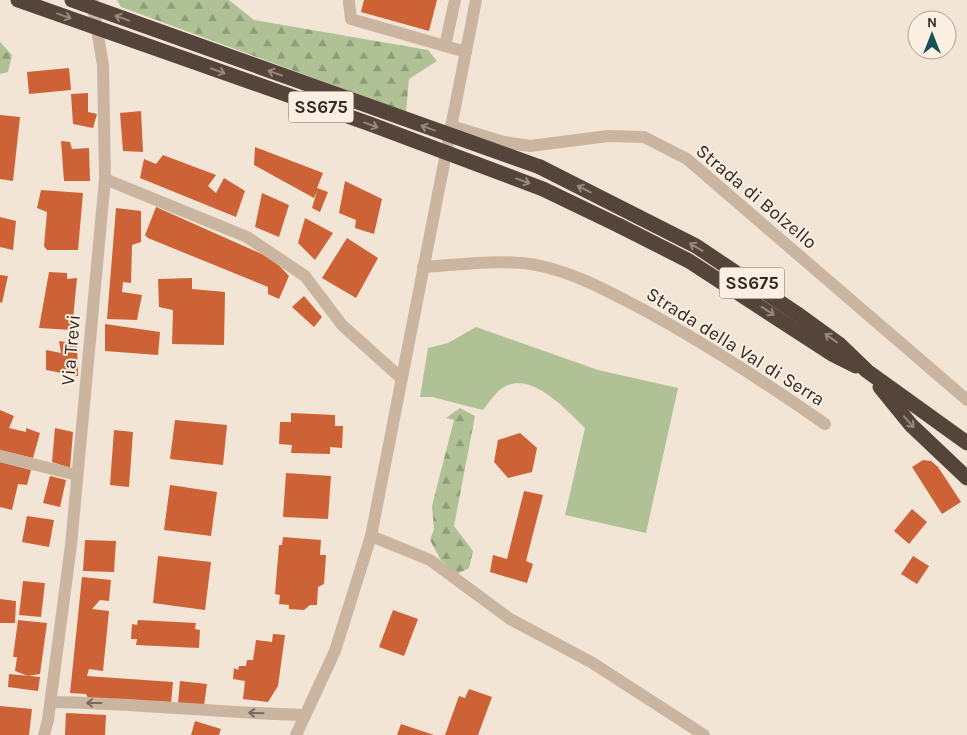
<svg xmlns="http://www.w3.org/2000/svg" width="967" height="735" viewBox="0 0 967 735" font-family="Karla,sans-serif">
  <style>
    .forest { fill: url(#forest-firs) }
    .green { fill: #b0c195 }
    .building { fill: #ce6237 }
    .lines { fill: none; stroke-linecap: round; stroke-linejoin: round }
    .minor { stroke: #cab5a1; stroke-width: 12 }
    .highway { stroke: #55443a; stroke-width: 15 }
    .highway-bridge { stroke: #55443a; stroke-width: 15 }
    .oneway { stroke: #97887d }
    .oneway2 { stroke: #78695c }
    .labels { text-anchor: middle; stroke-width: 4; stroke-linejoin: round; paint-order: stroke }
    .shield { fill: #faefe1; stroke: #6f655d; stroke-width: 1 }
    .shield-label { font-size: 18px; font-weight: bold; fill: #342a24 }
    .street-label { font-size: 19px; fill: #342a24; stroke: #faefe1 }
  </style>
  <defs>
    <pattern id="forest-firs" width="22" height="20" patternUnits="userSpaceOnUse" patternTransform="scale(1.25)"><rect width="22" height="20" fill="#b0c195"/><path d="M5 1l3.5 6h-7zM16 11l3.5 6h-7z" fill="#909d79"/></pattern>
  </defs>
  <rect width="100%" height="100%" fill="#f2e5d5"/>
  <g class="forest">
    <path d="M117,0H229L254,20L428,50L437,61L409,79L406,112L121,7Z"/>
    <path d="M0,42L12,55L8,72L0,74Z"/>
    <path d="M460,408L475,416L454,526L473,551L469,568L457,574L440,559L430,540L434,529L432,506L454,420L446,418Z"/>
  </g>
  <path class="green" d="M476,327L598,370L678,388L646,533L565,515L585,428C566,410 530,368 501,389C494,394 489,403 483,410L432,397H420L428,348L448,343Z"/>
  <g class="building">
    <path d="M364,0H437L429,31L361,12Z"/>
    <path d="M69,68L71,90L29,94L27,72Z"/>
    <path d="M88,93V112L97,114L93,128L73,124L71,94Z"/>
    <path d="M141,111L143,152L123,151L120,113Z"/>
    <path d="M0,115L20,117L13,181L0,179Z"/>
    <path d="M61,141L70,142L72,149L89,148L90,181H64Z"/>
    <path d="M255,147L323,173L317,188L328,192L320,212L312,208L317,191L314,198L254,165Z"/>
    <path d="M163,155L216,175L208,186L216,193L224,178L245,191L236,217L140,178L144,159L156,164Z"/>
    <path d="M345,181L382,199L374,234L355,228L356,220L339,213Z"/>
    <path d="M41,190L83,193L78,250H47L44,246L47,212L37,208Z"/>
    <path d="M262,193L289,205L279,237L255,227Z"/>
    <path d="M156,207L273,259L289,276L279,299L268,294V287L148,238L145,235Z"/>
    <path d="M116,208L141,211V242L132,245L131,283L123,282L122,292L142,295L137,320L107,319Z"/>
    <path d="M0,217L16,221L13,250L0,247Z"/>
    <path d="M305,218L333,233L315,260L298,243Z"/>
    <path d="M347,238L378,258L356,298L322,278Z"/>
    <path d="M49,272L67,273V279L77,278L72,330L39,328Z"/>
    <path d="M0,275L8,276L2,303L0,302Z"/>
    <path d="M192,278V289L225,292L224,345L172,344L173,310L159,307L158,279Z"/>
    <path d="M304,296L322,317L314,327L292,307Z"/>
    <path d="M105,324L160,332L158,355L105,351Z"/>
    <path d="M59,341L77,344L78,376L46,370V350L61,353Z"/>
    <path d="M0,410L14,416L9,428L26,432V428L40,433L33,458L0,450Z"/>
    <path d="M291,413L335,415V426H343L342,448L330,447V454L291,453L292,445L279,444L280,422H291Z"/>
    <path d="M175,420L227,425L223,465L170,459Z"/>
    <path d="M55,428L73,432L70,468L52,462Z"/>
    <path d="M114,430L133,432L129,487L110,485Z"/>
    <path d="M520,433L537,448L532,472L508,478L494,462L498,440Z"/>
    <path d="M923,460L931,461L938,467L961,502L942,514L912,467Z"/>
    <path d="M0,462L31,470L27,485L18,484L12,510L0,507Z"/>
    <path d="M286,473L331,476L328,519L283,517Z"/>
    <path d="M50,476L66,480L60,507L43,503Z"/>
    <path d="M170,485L217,492L211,536L164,530Z"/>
    <path d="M524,491L543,495L526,561L533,564L527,583L490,572L493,555L507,559Z"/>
    <path d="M912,509L927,522L909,544L894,531Z"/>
    <path d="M27,516L54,520L49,547L22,542Z"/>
    <path d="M283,537L321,540L320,555H326L324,584L318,587L317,605H310L304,610L289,609V605L279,604L280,595L275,594L279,545H282Z"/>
    <path d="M85,540L116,541L114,572L83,571Z"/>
    <path d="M158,556L211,562L205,610L153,603Z"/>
    <path d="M913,556L929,566L917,584L901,574Z"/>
    <path d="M82,577L111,580L109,601L100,600L92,609L109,611L103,671L89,669L87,676L173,682L171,704L88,698L86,694L70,693Z"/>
    <path d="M23,581L45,583L41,617L19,615Z"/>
    <path d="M0,599L16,601L15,623H0Z"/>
    <path d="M393,610L418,619L404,656L379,647Z"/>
    <path d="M18,620L47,623L40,674L28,676L15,671L17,657H13Z"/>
    <path d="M138,620L196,623L195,629L200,630L199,648L136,645L137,639H131L132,624L137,625Z"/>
    <path d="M273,634L285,635L278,686L268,702L243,699L245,681L233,679L234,668L238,670L239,666H246L247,660H253L256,640L272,642Z"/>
    <path d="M9,674L40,677L38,691L8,687Z"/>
    <path d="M180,681L207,684L204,706L178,703Z"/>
    <path d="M469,689L492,697L478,735H445L459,696L465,698Z"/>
    <path d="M0,706L32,709L29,735H0Z"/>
    <path d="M66,713L106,715L105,735H65Z"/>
    <path d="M195,721L221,729L219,735H191Z"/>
    <path d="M401,724L434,735H397Z"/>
  </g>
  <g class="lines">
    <g class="minor">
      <path d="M349,2L351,19L466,52"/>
      <path d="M445,46L455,0"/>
      <path d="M451,126L504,142L530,146L608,136L644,137L687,159L967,400"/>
      <path d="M105,179L247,237L305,276L342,325L401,378"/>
      <path d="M423,267C459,265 506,258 541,266C577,274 609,292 642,309C705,343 766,383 825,424"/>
      <path d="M0,456L77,475"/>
      <path d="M371,536L430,560L510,619L591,662L704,735"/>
      <path d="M51,702C136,703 220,713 305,715"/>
      <path d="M44,735L48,720L71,545L105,179L103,65L92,0"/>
      <path d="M296,735L335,651L371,536L476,0"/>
    </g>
    <g class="highway">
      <path d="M540,167L696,246L799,315L839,344L867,371L967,443"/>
      <path d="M620,226L689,261L832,354L856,366"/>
      <path d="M880,387L911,425L967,478"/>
    </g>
    <g class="highway-bridge">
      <path d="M18,0L370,124L543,189L620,226"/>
      <path d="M72,0L540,167"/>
    </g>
  </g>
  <defs><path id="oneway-shaft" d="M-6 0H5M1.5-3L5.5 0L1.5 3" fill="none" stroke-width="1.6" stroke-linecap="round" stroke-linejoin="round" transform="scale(1.25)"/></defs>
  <g class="oneway">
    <use href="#oneway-shaft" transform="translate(64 16) rotate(20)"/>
    <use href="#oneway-shaft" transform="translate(122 18) rotate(-160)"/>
    <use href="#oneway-shaft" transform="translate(218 71) rotate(20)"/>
    <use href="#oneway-shaft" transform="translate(275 73) rotate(-160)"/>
    <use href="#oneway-shaft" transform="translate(371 125) rotate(20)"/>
    <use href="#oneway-shaft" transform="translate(428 128) rotate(-160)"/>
    <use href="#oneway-shaft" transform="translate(523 181) rotate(20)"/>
    <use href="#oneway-shaft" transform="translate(584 189) rotate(-154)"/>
    <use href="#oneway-shaft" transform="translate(696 247) rotate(-149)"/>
    <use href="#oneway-shaft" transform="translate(768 311) rotate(33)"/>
    <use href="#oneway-shaft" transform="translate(831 338) rotate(-144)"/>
    <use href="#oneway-shaft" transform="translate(909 422) rotate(48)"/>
  </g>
  <g class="oneway2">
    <use href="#oneway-shaft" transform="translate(94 703) rotate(-180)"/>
    <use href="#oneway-shaft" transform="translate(256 713) rotate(-178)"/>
  </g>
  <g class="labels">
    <g class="shield">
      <rect x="288.5" y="91.5" width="65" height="31" rx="4"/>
      <rect x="719.5" y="267.5" width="65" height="31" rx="4"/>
    </g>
    <g class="shield-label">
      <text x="321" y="113">SS675</text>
      <text x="752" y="289">SS675</text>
    </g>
    <g class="street-label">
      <text transform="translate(757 196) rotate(40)" y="7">Strada di Bolzello</text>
      <text transform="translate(736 346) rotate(32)" y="7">Strada della Val di Serra</text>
      <text transform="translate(70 350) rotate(-85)" y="7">Via Trevi</text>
    </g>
  </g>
  <g transform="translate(932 35)"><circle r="24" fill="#faefe1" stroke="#aba095"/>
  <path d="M0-4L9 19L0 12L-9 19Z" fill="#185057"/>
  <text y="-8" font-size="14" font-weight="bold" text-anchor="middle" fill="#342a24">N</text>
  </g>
</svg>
